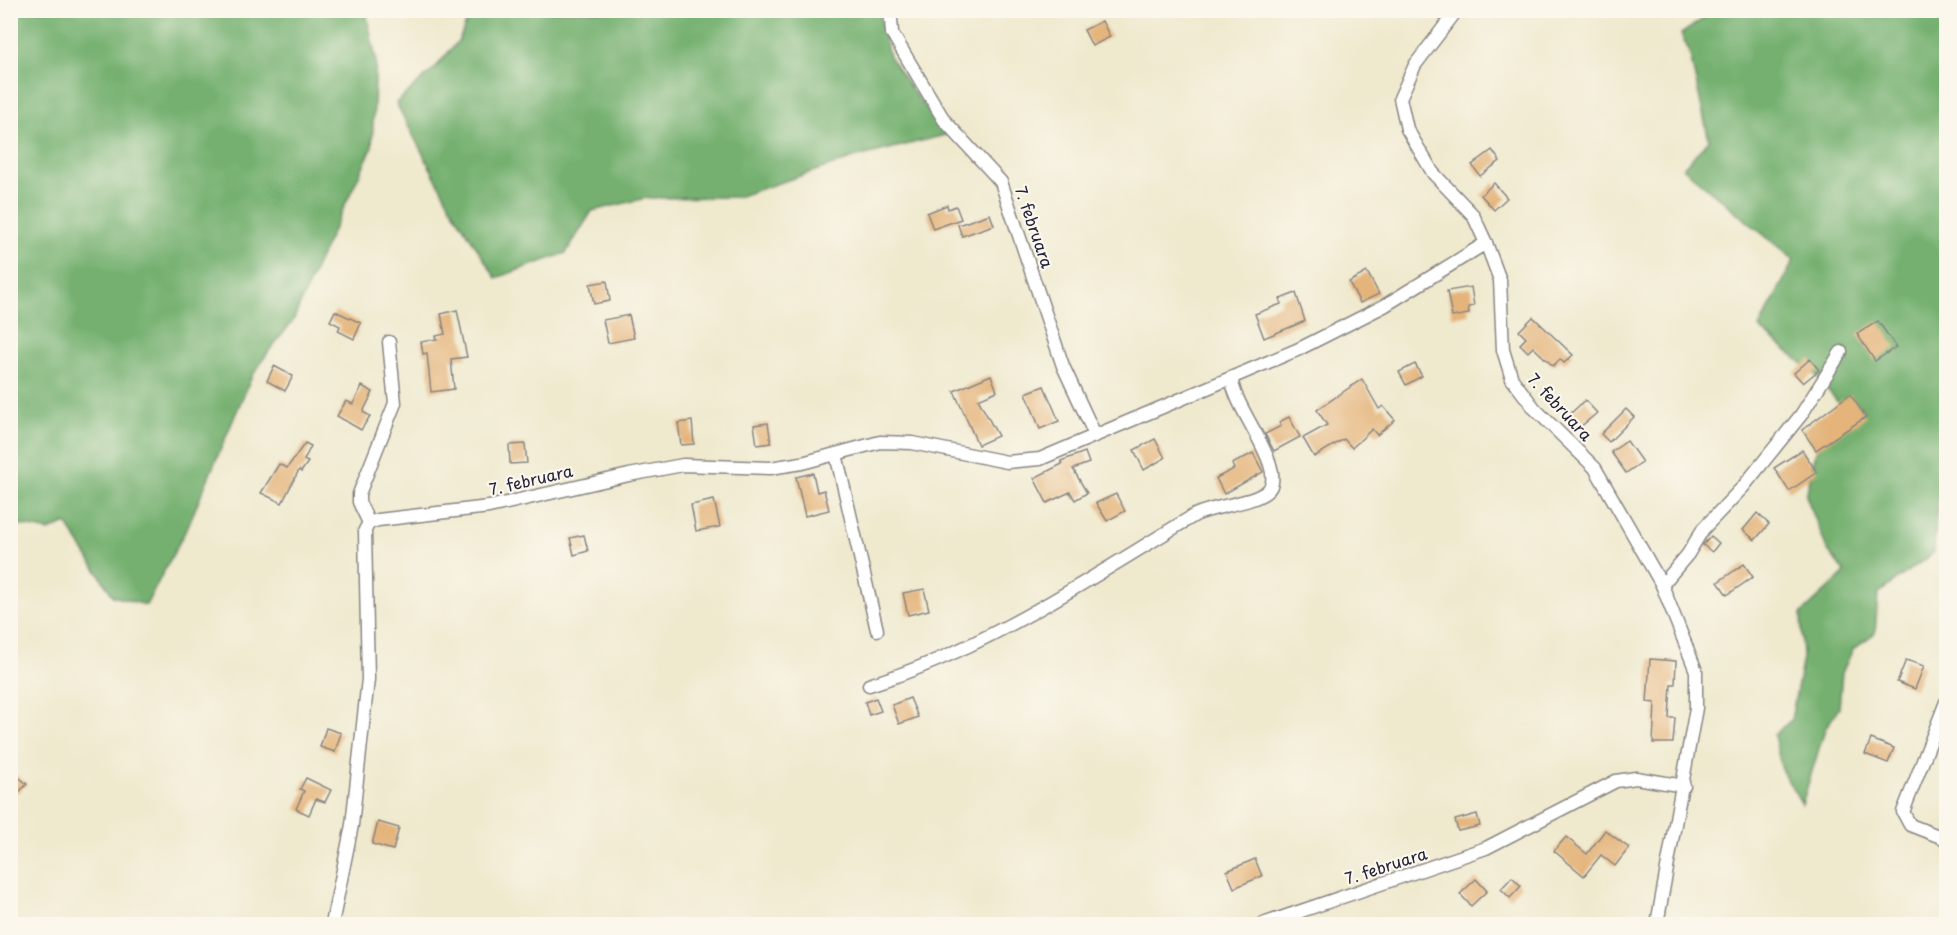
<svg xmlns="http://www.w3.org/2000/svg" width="1957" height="935" viewBox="0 0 1957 935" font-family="'Playpen Sans',sans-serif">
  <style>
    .forest { fill: #75b06f; stroke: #4c6955; stroke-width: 1.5 }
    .building { fill: #e4b47a }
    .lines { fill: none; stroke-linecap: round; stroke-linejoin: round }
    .minor-casing { stroke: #888684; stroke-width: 15 }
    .minor { stroke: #fff; stroke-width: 12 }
    .labels { text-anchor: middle; stroke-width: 4.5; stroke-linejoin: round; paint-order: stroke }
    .street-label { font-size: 16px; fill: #22223b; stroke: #fbf7ec }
  </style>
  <rect width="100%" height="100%" fill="#fbf7ec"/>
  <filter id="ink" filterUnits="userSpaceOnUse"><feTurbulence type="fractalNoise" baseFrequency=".0167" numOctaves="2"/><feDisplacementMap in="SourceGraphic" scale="12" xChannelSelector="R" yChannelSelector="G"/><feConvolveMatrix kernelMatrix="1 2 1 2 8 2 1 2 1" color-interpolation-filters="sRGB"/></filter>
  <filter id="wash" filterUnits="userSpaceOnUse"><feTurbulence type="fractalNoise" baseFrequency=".008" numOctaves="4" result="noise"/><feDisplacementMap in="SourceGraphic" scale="24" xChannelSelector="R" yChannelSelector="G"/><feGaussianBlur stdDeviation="1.35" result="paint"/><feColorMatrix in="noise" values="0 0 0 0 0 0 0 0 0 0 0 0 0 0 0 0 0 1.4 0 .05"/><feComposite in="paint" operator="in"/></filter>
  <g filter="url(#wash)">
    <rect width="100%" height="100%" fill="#efe9ce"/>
    <g class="forest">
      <path d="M11,10L366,11L376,60L372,148L318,262L293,321L268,352L251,378L188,526L146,605L113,596L66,523L49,531L11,523Z"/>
      <path d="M471,11H879L889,56L917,97L949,134L857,157L737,197L646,198L592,211L566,253L496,278L452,209L396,103L435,68L459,40Z"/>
      <path d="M1714,11H1946V495L1937,501L1934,552L1878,594L1875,633L1853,649L1842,673L1839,708L1825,729L1802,804L1782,771L1774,735L1791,720L1803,658L1801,614L1845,573L1827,549L1806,496L1821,429L1840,405L1814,373L1759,328L1794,260L1683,168L1709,140L1689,51L1681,34Z"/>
    </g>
    <g id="blocks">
      <g class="building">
        <path d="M1102,21L1110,37L1092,46L1084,30Z"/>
        <path d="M1492,150L1500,161L1480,176L1472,165Z"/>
        <path d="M1494,183L1507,198L1494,210L1481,195Z"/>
        <path d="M947,205L948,209L956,206L961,219L933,229L927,213Z"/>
        <path d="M990,214L994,225L962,236L958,225Z"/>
        <path d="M1367,272L1379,294L1360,303L1349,282Z"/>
        <path d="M607,281L610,301L594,304L590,284Z"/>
        <path d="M1471,287L1474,306L1468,307L1469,314L1452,317L1447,291Z"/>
        <path d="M1296,293L1305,321L1264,338L1255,314L1281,304L1280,299Z"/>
        <path d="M457,310L467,357L451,359L454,389L431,392L427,353L423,354L421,342L437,339L436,336L445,334L441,314Z"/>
        <path d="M335,311L361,323L354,339L338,331L340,326L330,321Z"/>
        <path d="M629,315L634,338L608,343L603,320Z"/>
        <path d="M1533,317L1573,355L1564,363L1560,359L1553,366L1533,347L1528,352L1520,344L1526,338L1519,331Z"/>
        <path d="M1878,321L1896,347L1875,361L1857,334Z"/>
        <path d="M1810,359L1819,370L1803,383L1794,373Z"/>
        <path d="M1415,364L1422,376L1406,385L1399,372Z"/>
        <path d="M274,366L293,376L285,391L267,381Z"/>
        <path d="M991,375L997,391L978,399L998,436L978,445L954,391Z"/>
        <path d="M1362,379L1379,409L1383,406L1395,420L1377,435L1372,429L1352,448L1344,439L1314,457L1303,438L1327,425L1317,410Z"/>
        <path d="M362,386L373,392L363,412L370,416L361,430L337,416L346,401L353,404Z"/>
        <path d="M1044,386L1059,421L1040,429L1026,393Z"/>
        <path d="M1850,394L1866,417L1816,450L1802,430Z"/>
        <path d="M1585,400L1597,413L1579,428L1568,416Z"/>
        <path d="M1626,409L1634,417L1609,442L1601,434Z"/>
        <path d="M1289,417L1300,437L1274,451L1265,434L1281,426L1279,422Z"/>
        <path d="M692,421L694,444L681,445L678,423Z"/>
        <path d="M768,423L771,443L757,445L754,425Z"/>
        <path d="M1155,439L1165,458L1144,470L1134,450Z"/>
        <path d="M1627,441L1642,462L1626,473L1611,452Z"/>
        <path d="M305,443L311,446L304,460L308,462L301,472L299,470L282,503L261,493L279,464L287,468Z"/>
        <path d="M525,444L527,463L510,464L509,445Z"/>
        <path d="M1802,450L1817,472L1789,491L1774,468Z"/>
        <path d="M1085,452L1089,463L1073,469L1087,493L1075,500L1070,492L1047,503L1034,478L1062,464L1061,461Z"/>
        <path d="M1253,453L1263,472L1224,494L1216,478L1234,469L1232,464Z"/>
        <path d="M813,473L817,492L824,490L829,510L805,516L796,477Z"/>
        <path d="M1116,494L1125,511L1107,521L1096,503Z"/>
        <path d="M714,500L720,527L696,531L691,505Z"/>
        <path d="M1757,513L1769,524L1755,540L1743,530Z"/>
        <path d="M584,535L588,551L574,555L570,538Z"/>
        <path d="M1711,536L1719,543L1712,552L1703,545Z"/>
        <path d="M1744,564L1753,577L1727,595L1718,582Z"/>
        <path d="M924,589L929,610L908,615L903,593Z"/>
        <path d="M1650,659L1676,661L1675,684H1671L1669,718H1675L1673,743H1653L1655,703L1647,702Z"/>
        <path d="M1906,660L1924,666L1915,689L1897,682Z"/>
        <path d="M876,698L881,711L869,715L865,702Z"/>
        <path d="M910,698L918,717L899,724L892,705Z"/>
        <path d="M326,728L341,733L335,752L320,747Z"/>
        <path d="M1871,739L1894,748L1888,763L1865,754Z"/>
        <path d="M10,770L27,784L18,793L10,786Z"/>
        <path d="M306,778L331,790L325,802L316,799L309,815L296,809L304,791L300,789Z"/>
        <path d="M1477,814L1480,826L1458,831L1455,820Z"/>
        <path d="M378,822L399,828L393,850L372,844Z"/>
        <path d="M1605,830L1629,848L1615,866L1601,855L1584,876L1554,851L1566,837L1587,854Z"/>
        <path d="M1255,859L1262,876L1234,888L1227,871Z"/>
        <path d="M1512,877L1521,886L1510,898L1501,889Z"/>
        <path d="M1476,879L1487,891L1471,906L1460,894Z"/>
      </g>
    </g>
  </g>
  <g filter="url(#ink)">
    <use href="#blocks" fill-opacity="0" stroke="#888684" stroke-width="1.5"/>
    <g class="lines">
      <g class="minor-casing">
        <g id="minor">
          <path d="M1457,10L1415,65L1400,98L1407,129L1433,173L1473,215L1486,243"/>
          <path d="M891,19L892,33L944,120L1001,182L1063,366L1095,435"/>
          <path d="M836,454L877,630"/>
          <path d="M369,523L359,502V494L395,403L389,342"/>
          <path d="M1662,585L1688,554L1703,529L1743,487L1801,415L1841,352"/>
          <path d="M869,685C987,649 1090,578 1195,515C1217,505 1250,504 1266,492C1292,473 1231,406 1232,378"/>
          <path d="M1946,702L1903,812L1910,825L1946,839"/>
          <path d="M332,924L352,825L368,679L365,530L369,523L378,520L489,507L629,475L683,465L770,468L802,463L880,442L912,443L1007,462L1040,459L1299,349L1384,306L1486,243L1500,280L1503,350L1512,379L1535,409L1595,468L1662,585L1696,671V708L1657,924"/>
          <path d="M1263,924L1486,848L1616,781L1636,778L1684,786"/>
        </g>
      </g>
      <use href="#minor" class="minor"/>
    </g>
  </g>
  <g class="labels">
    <g class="street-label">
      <text transform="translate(1034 227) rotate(71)" y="6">7. februara</text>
      <text transform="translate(1560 407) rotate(47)" y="6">7. februara</text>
      <text transform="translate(531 480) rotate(-13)" y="6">7. februara</text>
      <text transform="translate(1386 866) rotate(-18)" y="6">7. februara</text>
    </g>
  </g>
  <rect width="1957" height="935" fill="none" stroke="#fbf7ec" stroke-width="36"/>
</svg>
